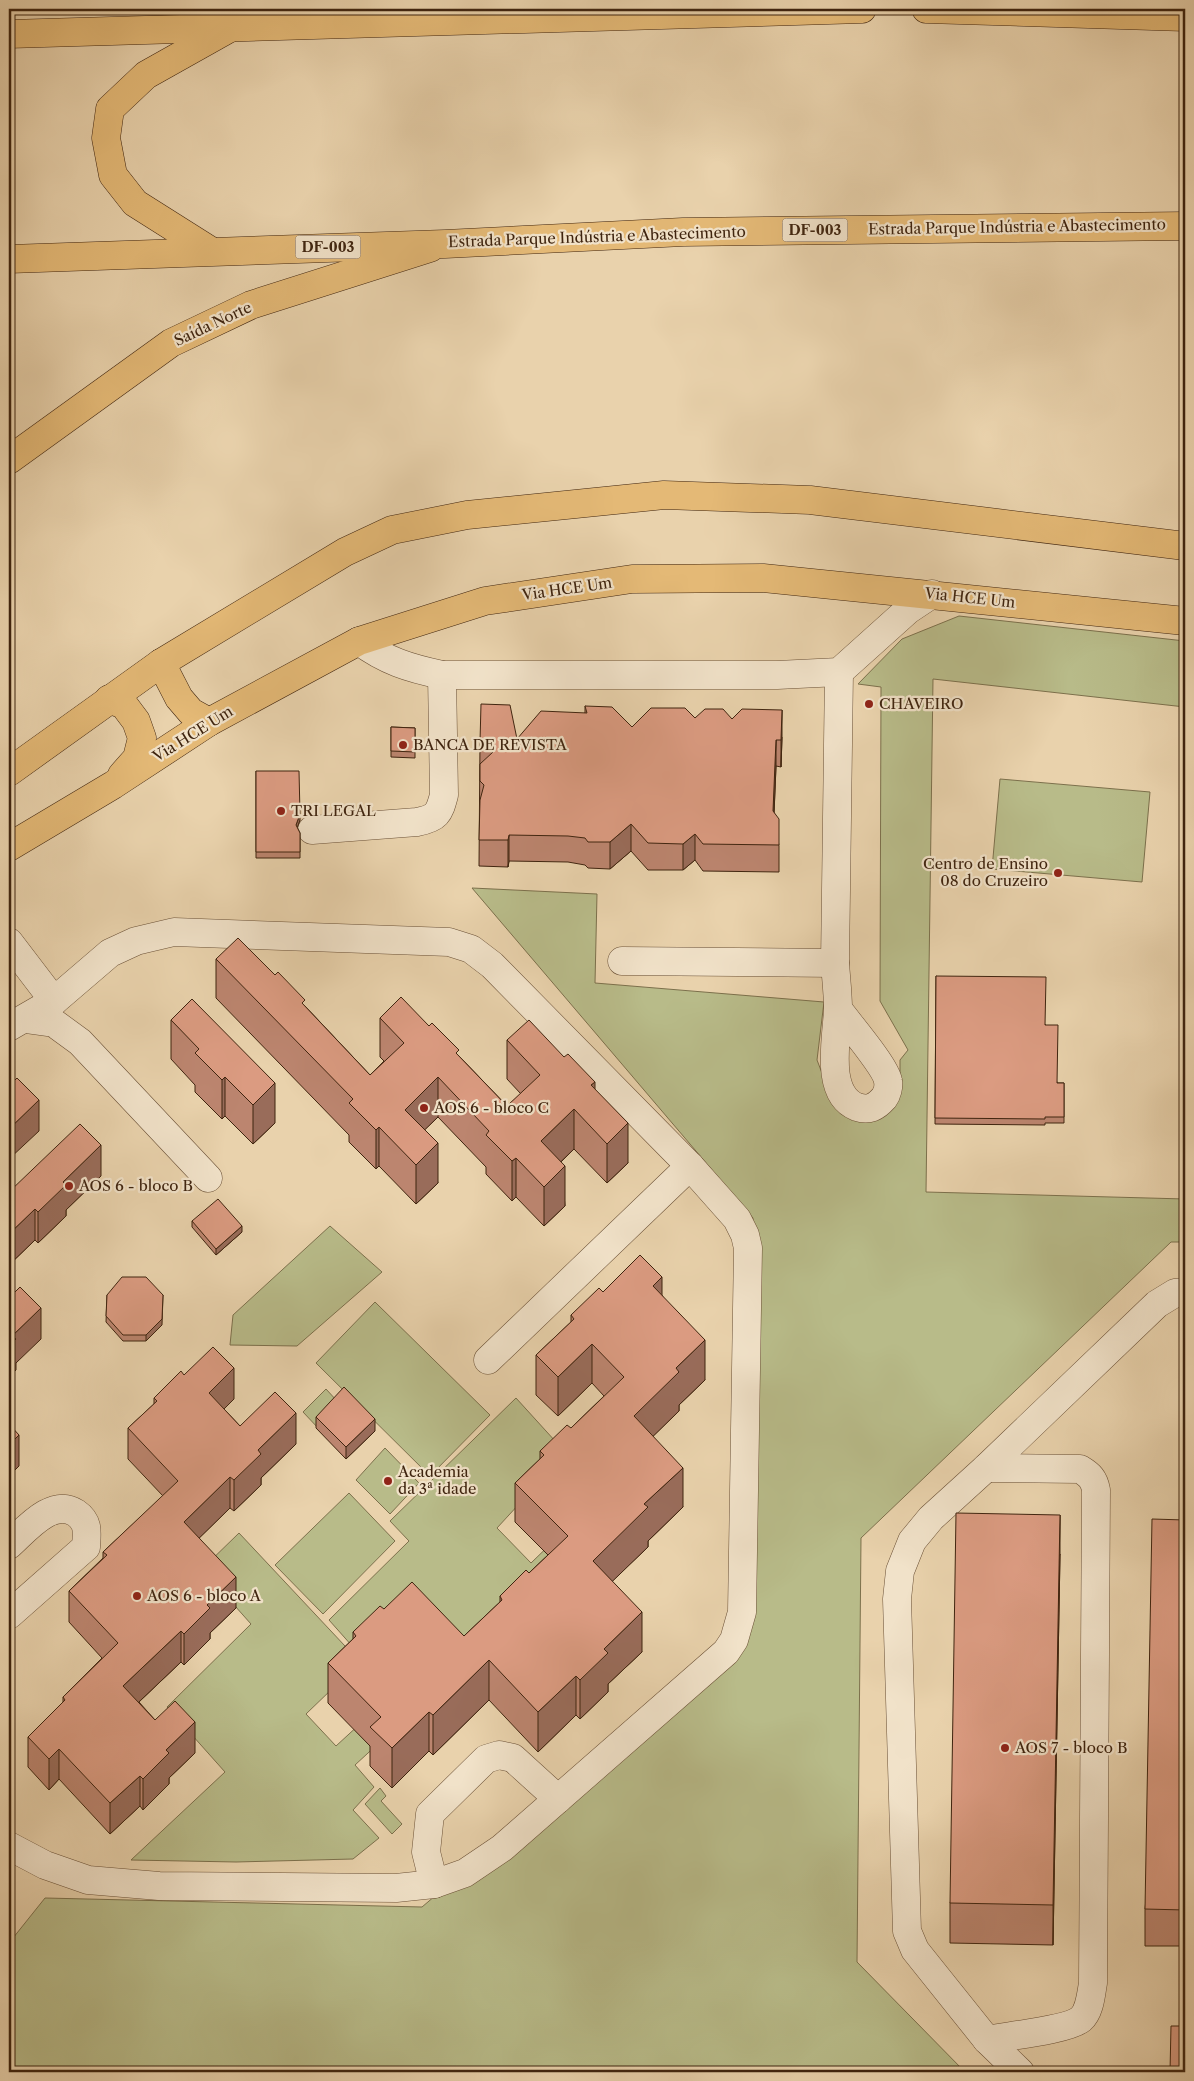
<svg xmlns="http://www.w3.org/2000/svg" width="1194" height="2081" viewBox="0 0 1194 2081" font-family="'Libre Caslon Text',serif">
  <style>
    .green { fill: #b8bb89; stroke: #7c704c }
    .lines { fill: none; stroke-linecap: round; stroke-linejoin: round }
    .minor-casing { stroke: #6a5036; stroke-width: 29 }
    .major-casing { stroke: #3f240f; stroke-width: 29 }
    .highway-casing { stroke: #3f240f; stroke-width: 29 }
    .minor { stroke: #f1e2c9; stroke-width: 28 }
    .major { stroke: #e4b976; stroke-width: 28 }
    .highway { stroke: #e4b976; stroke-width: 28 }
    .wall { fill: #bc856f; stroke: #3f240f }
    .shaded-wall { fill: #996c5a; stroke: #3f240f }
    .building { fill: #db9b81; stroke: #3f240f }
    .poi-dot { fill: #8f2418; stroke: #f1e2c9; stroke-width: 2 }
    .labels { text-anchor: middle; stroke-width: 4.5; stroke-linejoin: round; paint-order: stroke }
    .shield { fill: #f1e2c9; stroke: #745d47; stroke-width: 1 }
    .shield-label { font-size: 14px; font-weight: bold; fill: #3f240f }
    .street-label { font-size: 15px; fill: #3f240f; stroke: #f1e2c9 }
    .poi-label { font-size: 15px; fill: #3f240f; stroke: #f1e2c9; text-anchor: start }
  </style>
  <rect width="100%" height="100%" fill="#e9d2ac"/>
  <filter id="stains"><feTurbulence type="fractalNoise" baseFrequency=".004" numOctaves="4"/><feColorMatrix values="0 0 0 0 .2 0 0 0 0 .09 0 0 0 0 .02 0 0 0 .5 -.17"/></filter>
  <radialGradient id="worn" r=".72"><stop offset=".6" stop-color="#630" stop-opacity="0"/><stop offset="1" stop-color="#630" stop-opacity=".3"/></radialGradient>
  <g class="green">
    <path d="M959,616L1185,641V707L933,679L926,1192L1185,1199V1242H1171L861,1538L857,1962L965,2072H9V1943L45,1898L422,1907L730,1645L753,1218L472,888L597,894L595,983L824,1002L817,1060L835,1107L900,1095V1060L908,1050L880,1001L881,687L858,684L902,639Z"/>
    <path d="M1000,779L1150,792L1142,882L992,869Z"/>
    <path d="M330,1226L382,1272L297,1346L230,1345L233,1315Z"/>
    <path d="M375,1302L490,1415L430,1476L316,1363Z"/>
    <path d="M326,1389L360,1426L336,1447L303,1412Z"/>
    <path d="M516,1398L566,1453L497,1528L531,1563L562,1533L580,1551L495,1633L361,1656L329,1620L409,1541L390,1521Z"/>
    <path d="M385,1448L419,1483L390,1514L356,1480Z"/>
    <path d="M349,1493L395,1541L323,1614L275,1565Z"/>
    <path d="M239,1533L360,1662L306,1714L336,1746L361,1723L380,1742L355,1765L374,1787L353,1810L379,1838L353,1859L236,1862L131,1860L225,1772L167,1707L251,1624L202,1569Z"/>
    <path d="M380,1788L386,1796L381,1801L402,1824L392,1834L365,1804Z"/>
  </g>
  <g class="lines">
    <g class="minor-casing">
      <g id="minor">
        <path d="M359,641C386,661 409,668 442,675H777L839,672L908,610L932,594"/>
        <path d="M312,830L417,822C437,818 439,814 444,795L442,675"/>
        <path d="M9,942L54,1001"/>
        <path d="M622,961L835,963"/>
        <path d="M838,1009C848,1023 886,1067 888,1081C889,1087 887,1094 884,1098C876,1107 869,1111 857,1107C824,1094 837,1037 838,1009C838,994 836,978 835,963L839,672"/>
        <path d="M25,1019L54,1023L80,1042L208,1178"/>
        <path d="M9,1027L54,1001L110,953L136,941L174,932L449,942L471,949L492,965L690,1166L737,1219L745,1235L748,1248L742,1612L734,1640L726,1652L502,1848L465,1873L434,1884L396,1888L159,1886L88,1880L45,1865L9,1846"/>
        <path d="M488,1360L690,1166"/>
        <path d="M986,1468L1080,1469C1090,1475 1094,1479 1096,1490L1093,1983C1091,1994 1090,2011 1081,2019C1068,2030 1006,2036 987,2040"/>
        <path d="M9,1545C25,1531 52,1497 76,1513C89,1522 87,1532 86,1547L9,1615"/>
        <path d="M434,1884L426,1852L430,1814L486,1759L499,1755L513,1758L558,1799"/>
        <path d="M1020,2072L987,2040L915,1950L907,1931L897,1599L900,1571L912,1541L931,1518L986,1468L1157,1304L1175,1293L1185,1292"/>
      </g>
    </g>
    <g class="major-casing">
      <g id="major">
        <path d="M9,460L171,343L251,305L430,248"/>
        <path d="M161,663L179,698L191,712L209,722"/>
        <path d="M109,699L124,705L136,721L142,738L137,758L122,775"/>
        <path d="M9,772L161,663L345,552L392,530L467,515L664,495L810,500L1185,546"/>
        <path d="M9,847L113,785L209,722L359,641L485,601L632,579L763,578L1185,621"/>
      </g>
    </g>
    <g class="highway-casing">
      <g id="highway">
        <path d="M926,9L1185,17"/>
        <path d="M9,34L862,9"/>
        <path d="M211,251L135,203L113,175L106,138L110,109L146,75L228,29"/>
        <path d="M9,259L445,244L683,232L1185,226"/>
      </g>
    </g>
    <use href="#minor" class="minor"/>
    <use href="#major" class="major"/>
    <use href="#highway" class="highway"/>
  </g>
  <g class="wall">
    <path d="M585,706L632,727L695,718L732,719L782,737L781,767L776,766L774,813L779,846V872L703,871L695,860L683,870H648L631,851L610,869L588,868L585,865L568,862L509,861L508,867L479,866L480,742L517,739L585,713Z"/>
    <path d="M391,727L415,728V758L391,757Z"/>
    <path d="M256,771L300,820L297,827L300,833V858H256Z"/>
    <path d="M216,959L305,1006L370,1075L384,1061L380,1057V1018L459,1056L507,1106L521,1094L507,1079V1040L595,1089L628,1163L607,1183L574,1149L561,1162L565,1206L544,1226L516,1197L512,1201L486,1174V1167L438,1117L424,1130L438,1183L416,1204L379,1166L376,1169L349,1142V1135L216,998Z"/>
    <path d="M936,976L1046,1025L1057,1083H1064V1123H1045V1125L935,1124Z"/>
    <path d="M171,1020L275,1123L253,1144L225,1116L222,1119L195,1092V1085L171,1059Z"/>
    <path d="M101,1176L66,1210V1216L38,1243L35,1240L9,1265V1192Z"/>
    <path d="M192,1221L242,1232L216,1255L192,1227Z"/>
    <path d="M603,1292L662,1295L705,1380L679,1405V1411L653,1436L683,1507L648,1541V1547L612,1581L642,1652L608,1684V1692L580,1719L576,1715L538,1752L489,1700L433,1755L429,1751L392,1788L370,1766V1746L328,1703V1663L353,1639V1632L384,1609L464,1636L500,1602V1596L529,1573L548,1555L515,1522V1483L540,1459V1451L571,1428L604,1396L592,1383L558,1416L536,1395V1355L571,1322V1315Z"/>
    <path d="M107,1295L162,1325L146,1341H123L106,1322Z"/>
    <path d="M1185,1298V1438H1180V1402Z"/>
    <path d="M184,1375L234,1399L224,1409L240,1426L296,1444L261,1478V1485L234,1511L230,1508L199,1538L236,1608L210,1633V1639L184,1665L181,1662L139,1702L155,1720L195,1753L169,1778V1784L143,1810L140,1806L110,1834L59,1779L49,1790L28,1767V1737L63,1703V1697L102,1658L69,1622V1591L103,1558V1552L163,1496L128,1459V1428L154,1404V1398Z"/>
    <path d="M316,1417L375,1431L346,1459L316,1428Z"/>
    <path d="M1185,1520V1946H1145V1909Z"/>
    <path d="M1060,1554L1053,1945L950,1943V1903Z"/>
  </g>
  <g class="shaded-wall">
    <path d="M782,710V737L781,767V740Z"/>
    <path d="M776,740V766L773,838V811Z"/>
    <path d="M300,814V820L296,831V825Z"/>
    <path d="M631,824V851L610,869V842Z"/>
    <path d="M695,834V860L683,870V844Z"/>
    <path d="M509,835V861L508,867V840Z"/>
    <path d="M225,1077V1116L222,1119V1080Z"/>
    <path d="M438,1077V1117L405,1149V1110Z"/>
    <path d="M595,1082V1121L591,1085Z"/>
    <path d="M275,1083V1123L253,1144V1105Z"/>
    <path d="M39,1100V1131L9,1159V1129Z"/>
    <path d="M574,1109V1149L541,1181V1141Z"/>
    <path d="M628,1123V1163L607,1183V1144Z"/>
    <path d="M379,1127V1166L376,1169V1130Z"/>
    <path d="M438,1143V1183L416,1204V1165Z"/>
    <path d="M101,1145V1176L66,1210V1216L38,1243V1212L63,1182Z"/>
    <path d="M516,1158V1197L512,1201V1161Z"/>
    <path d="M565,1166V1206L544,1226V1187Z"/>
    <path d="M35,1209V1240L9,1265V1234Z"/>
    <path d="M242,1226V1232L216,1255V1249Z"/>
    <path d="M662,1277V1317L653,1286Z"/>
    <path d="M163,1295L162,1325L146,1341V1335Z"/>
    <path d="M41,1308V1339L16,1363V1370L9,1377V1346L12,1336Z"/>
    <path d="M705,1340V1380L679,1405V1411L634,1455V1416L676,1368Z"/>
    <path d="M592,1344V1383L558,1416V1377Z"/>
    <path d="M234,1368V1399L209,1424V1393Z"/>
    <path d="M296,1413V1444L261,1478V1485L234,1511V1480L258,1450Z"/>
    <path d="M375,1419V1431L346,1459V1447Z"/>
    <path d="M19,1435V1466L9,1476V1445Z"/>
    <path d="M683,1468V1507L648,1541V1547L593,1600V1561L644,1504Z"/>
    <path d="M230,1477V1508L184,1553V1522Z"/>
    <path d="M1060,1515V1554L1053,1945V1905Z"/>
    <path d="M236,1577V1608L210,1633V1639L184,1665V1634L207,1605Z"/>
    <path d="M642,1612V1652L608,1684V1692L580,1719V1680L604,1649Z"/>
    <path d="M181,1631V1662L123,1717V1686Z"/>
    <path d="M489,1660V1700L433,1755V1715Z"/>
    <path d="M576,1676V1715L538,1752V1712Z"/>
    <path d="M429,1712V1751L392,1788V1748Z"/>
    <path d="M195,1722V1753L169,1778V1784L143,1810V1779L166,1750Z"/>
    <path d="M59,1749V1779L49,1790V1759Z"/>
    <path d="M140,1776V1806L110,1834V1803Z"/>
  </g>
  <g class="building">
    <path d="M481,704L510,705L517,739L541,711L587,713L585,706L612,707L632,727L651,708H685L695,718L705,709H723L732,719L742,709L782,710L781,740H776L773,811L779,819V845L703,844L695,834L683,844L648,843L631,824L610,842H588L585,838L568,836L509,835L508,840H479L480,800L484,785L480,781V764L493,752L480,742Z"/>
    <path d="M391,727L415,728V752L391,751Z"/>
    <path d="M256,771H299L300,814L296,825L300,833V852H256Z"/>
    <path d="M238,938L275,975L278,972L305,1000L302,1003L370,1075L404,1043L380,1018L401,997L429,1026L432,1023L459,1050L456,1053L507,1106L540,1075L507,1040L529,1020L564,1057L568,1054L595,1082L591,1085L628,1123L607,1144L574,1109L541,1141L565,1166L544,1187L516,1158L512,1161L486,1135L489,1131L438,1077L405,1110L438,1143L416,1165L379,1127L376,1130L349,1103L353,1099L216,959Z"/>
    <path d="M936,976L1046,977L1045,1025H1058L1057,1083H1064V1117H1045V1119L935,1118Z"/>
    <path d="M192,999L275,1083L253,1105L225,1077L222,1080L195,1053L199,1049L171,1020Z"/>
    <path d="M17,1078L39,1100L9,1129V1086Z"/>
    <path d="M80,1124L101,1145L63,1182L66,1185L38,1212L35,1209L9,1234V1192Z"/>
    <path d="M218,1199L242,1226L216,1249L192,1221Z"/>
    <path d="M640,1255L662,1277L653,1286L705,1340L676,1368L679,1372L634,1416L683,1468L644,1504L648,1507L593,1561L642,1612L604,1649L608,1653L580,1680L576,1676L538,1712L489,1660L433,1715L429,1712L392,1748L370,1727L381,1717L328,1663L356,1636L353,1632L380,1606L384,1609L412,1582L464,1636L502,1600L500,1596L526,1570L529,1573L568,1536L515,1483L544,1455L540,1451L567,1425L571,1428L624,1377L592,1344L558,1377L536,1355L574,1319L571,1315L599,1288L603,1292Z"/>
    <path d="M122,1277H146L163,1295L162,1319L146,1335H123L106,1316L107,1295Z"/>
    <path d="M20,1287L41,1308L12,1336L16,1339L9,1346V1298Z"/>
    <path d="M1182,1298H1185V1402H1180Z"/>
    <path d="M213,1347L234,1368L209,1393L240,1426L275,1392L296,1413L258,1450L261,1454L234,1480L230,1477L184,1522L236,1577L207,1605L210,1608L184,1634L181,1631L123,1686L155,1720L175,1701L195,1722L166,1750L169,1753L143,1779L140,1776L110,1803L59,1749L49,1759L28,1737L65,1700L63,1697L118,1643L69,1591L107,1555L103,1552L178,1481L128,1428L157,1401L154,1398L181,1371L184,1375Z"/>
    <path d="M344,1387L375,1419L346,1447L316,1417Z"/>
    <path d="M9,1424L19,1435L9,1445Z"/>
    <path d="M956,1513L1060,1515L1053,1905L950,1903Z"/>
    <path d="M1152,1519L1185,1520V1910L1145,1909Z"/>
    <path d="M1171,2026H1185V2072H1170Z"/>
  </g>
  <g class="poi-dot">
    <circle cx="869" cy="704" r="5"/>
    <circle cx="403" cy="745" r="5"/>
    <circle cx="281" cy="811" r="5"/>
    <circle cx="1058" cy="873" r="5"/>
    <circle cx="424" cy="1108" r="5"/>
    <circle cx="69" cy="1186" r="5"/>
    <circle cx="388" cy="1481" r="5"/>
    <circle cx="137" cy="1596" r="5"/>
    <circle cx="1005" cy="1748" r="5"/>
  </g>
  <g class="labels">
    <g class="shield">
      <rect x="782.5" y="218.5" width="65" height="23" rx="4"/>
      <rect x="295.5" y="235.5" width="65" height="23" rx="4"/>
    </g>
    <g class="shield-label">
      <text x="815" y="235">DF-003</text>
      <text x="328" y="252">DF-003</text>
    </g>
    <g class="street-label">
      <text transform="translate(1017 227) rotate(-1)" y="5">Estrada Parque Indústria e Abastecimento</text>
      <text transform="translate(597 237) rotate(-2)" y="5">Estrada Parque Indústria e Abastecimento</text>
      <text transform="translate(213 324) rotate(-25)" y="5">Saída Norte</text>
      <text transform="translate(567 589) rotate(-8)" y="5">Via HCE Um</text>
      <text transform="translate(970 598) rotate(6)" y="5">Via HCE Um</text>
      <text transform="translate(193 734) rotate(-32)" y="5">Via HCE Um</text>
    </g>
    <g class="poi-label">
      <text x="879" y="709">CHAVEIRO</text>
      <text x="413" y="750">BANCA DE REVISTA</text>
      <text x="291" y="816">TRI LEGAL</text>
      <text x="1048" y="869" text-anchor="end">Centro de Ensino<tspan x="1048" dy="17">08 do Cruzeiro</tspan></text>
      <text x="434" y="1113">AOS 6 - bloco C</text>
      <text x="79" y="1191">AOS 6 - bloco B</text>
      <text x="398" y="1477">Academia<tspan x="398" dy="17">da 3ª idade</tspan></text>
      <text x="147" y="1601">AOS 6 - bloco A</text>
      <text x="1015" y="1753">AOS 7 - bloco B</text>
    </g>
  </g>
  <rect width="1194" height="2081" fill="none" stroke="#e9d2ac" stroke-width="30"/>
  <rect x="10" y="10" width="1174" height="2061" fill="none" stroke="#3f240f" stroke-width="2.5"/>
  <rect x="15" y="15" width="1164" height="2051" fill="none" stroke="#3f240f"/>
  <rect width="100%" height="100%" filter="url(#stains)"/>
  <rect width="100%" height="100%" fill="url(#worn)"/>
</svg>
